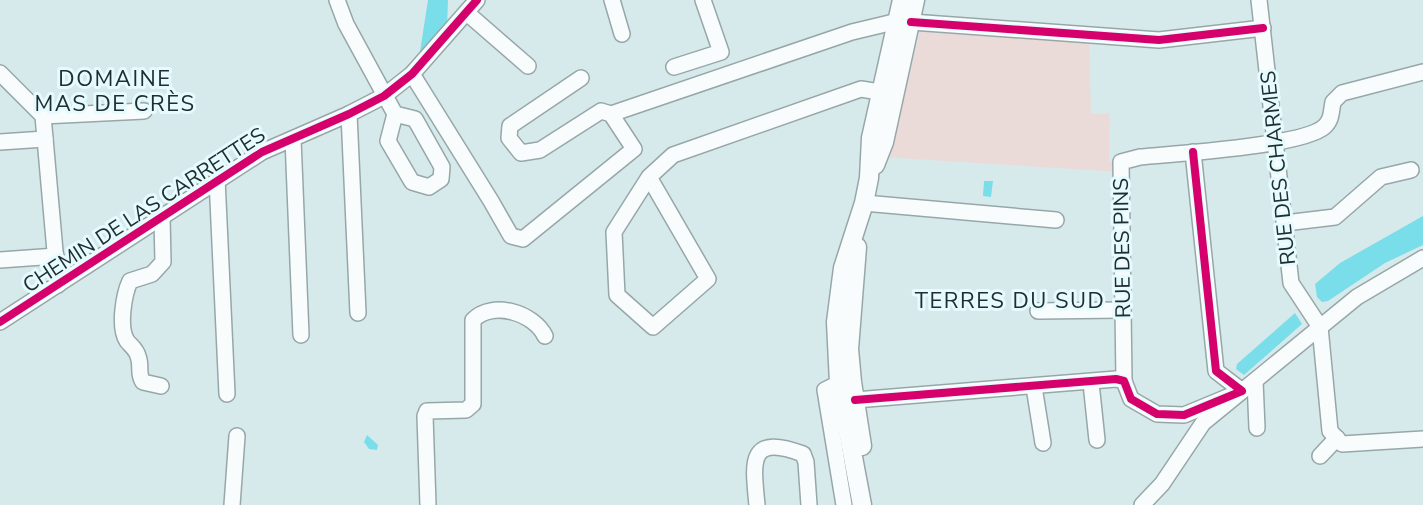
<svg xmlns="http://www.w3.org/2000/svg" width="1423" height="505" viewBox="0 0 1423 505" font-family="'Nunito Sans',sans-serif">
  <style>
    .green { fill: #ebdbd8 }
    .water { fill: #7addea }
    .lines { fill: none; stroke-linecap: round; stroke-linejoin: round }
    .minor-casing { stroke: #97a7a9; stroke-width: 18 }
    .major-casing { stroke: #97a7a9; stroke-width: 21 }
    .minor { stroke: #f9fcfc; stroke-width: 15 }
    .major { stroke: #f9fcfc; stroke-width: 18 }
    .cycleway-casing { stroke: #e5fbfe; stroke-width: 11 }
    .cycleway { stroke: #d6006c; stroke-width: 8 }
    .labels { text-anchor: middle; stroke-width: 6; stroke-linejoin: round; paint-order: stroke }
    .street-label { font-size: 21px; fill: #202e30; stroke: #e5fbfe }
    .neighbourhood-label { font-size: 22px; letter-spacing: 1.5px; fill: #202e30; stroke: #e5fbfe }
  </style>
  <rect width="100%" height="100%" fill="#d6eaec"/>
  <path class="green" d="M920,31L1089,39L1091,114L1110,113L1109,161H1122V172L881,157L888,155Z"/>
  <g class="water">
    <path d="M428,0H448L447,28L419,58Z"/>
    <path d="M984,181H993L991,197L983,196Z"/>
    <path d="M1423,216V245L1385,263L1328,301L1322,302L1317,297L1315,284L1340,263Z"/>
    <path d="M1295,313L1302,324L1244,375L1236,369L1237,364Z"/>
    <path d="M367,435L378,445L377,450L369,449L364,442Z"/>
  </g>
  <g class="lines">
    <g class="minor-casing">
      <g id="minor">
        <path d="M337,0L346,24L395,114L388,141L412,182L429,187L441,179L442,167L415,119L395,114"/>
        <path d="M612,0L622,34"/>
        <path d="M1259,0L1291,283L1320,327L1330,431L1342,444L1423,439"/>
        <path d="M467,13L528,66"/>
        <path d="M674,67L721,52L703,0"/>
        <path d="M0,73L43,116L58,285"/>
        <path d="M412,74L491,201L511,236L523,239L634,149L611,114L601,111L540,150L521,153L509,138L510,126L581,78"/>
        <path d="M349,114L358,313"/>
        <path d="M611,114L852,32L898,21L1159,40L1263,28"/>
        <path d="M43,116L144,111"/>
        <path d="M293,139L301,335"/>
        <path d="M0,142L45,139"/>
        <path d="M649,177L708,279L653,327L617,295L614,232L649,177L673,155L861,89L892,94"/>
        <path d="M217,179L227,394"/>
        <path d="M864,203L1056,220"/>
        <path d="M1285,223L1335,217L1381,177L1411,170"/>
        <path d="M0,260L56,256"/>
        <path d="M1038,311L1122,310"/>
        <path d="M0,322L262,152L349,114L384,96L412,74L477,0"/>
        <path d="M1124,381L1121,162L1140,157C1175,154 1302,146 1324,127C1332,120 1331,112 1333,102L1342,93L1423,72"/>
        <path d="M1255,381L1257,428"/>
        <path d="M839,383L825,390L844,505"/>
        <path d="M1091,383L1097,440"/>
        <path d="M161,386L143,382C137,373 142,366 138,356C136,349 131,346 127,341C118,327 124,294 130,281L152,274L163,262L162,217"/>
        <path d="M1034,387L1043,443"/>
        <path d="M855,400L1116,379L1124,381L1131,399L1157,414L1184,415L1242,391L1216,371L1193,152"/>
        <path d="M1320,456L1337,438"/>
        <path d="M232,505L237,436"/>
        <path d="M428,505L425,416L427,411L466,410L473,404V320C493,300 534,313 545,336"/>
        <path d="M757,505C753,463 747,433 803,454L806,462L809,505"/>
        <path d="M1142,505L1162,484L1203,423L1357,297L1423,258"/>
      </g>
    </g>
    <g class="major-casing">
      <g id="major">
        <path d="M875,165L884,142L915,0"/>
        <path d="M857,247L849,349L852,382L862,446"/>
        <path d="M862,505L839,383L836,322L843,268L864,203L869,178L871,138L902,0"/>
      </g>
    </g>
    <use href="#minor" class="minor"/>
    <use href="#major" class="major"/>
    <g class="cycleway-casing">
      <g id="cycleway">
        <path d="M911,22L1159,40L1263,28"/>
        <path d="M0,322L262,152L349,114L384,96L412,74L477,0"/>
        <path d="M855,400L1116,379L1124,381L1131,399L1157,414L1184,415L1242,391L1216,371L1193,152"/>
      </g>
    </g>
    <use href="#cycleway" class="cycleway"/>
  </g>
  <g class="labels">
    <g class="street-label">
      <text transform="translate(1278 168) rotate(-96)" y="7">RUE DES CHARMES</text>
      <text transform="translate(144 210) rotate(-33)" y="7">CHEMIN DE LAS CARRETTES</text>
      <text transform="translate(1122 248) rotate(-91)" y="7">RUE DES PINS</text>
    </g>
    <g class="neighbourhood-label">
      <text x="115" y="86">DOMAINE<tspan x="115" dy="25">MAS DE CRÈS</tspan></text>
      <text x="1010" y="308">TERRES DU SUD</text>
    </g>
  </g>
</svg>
